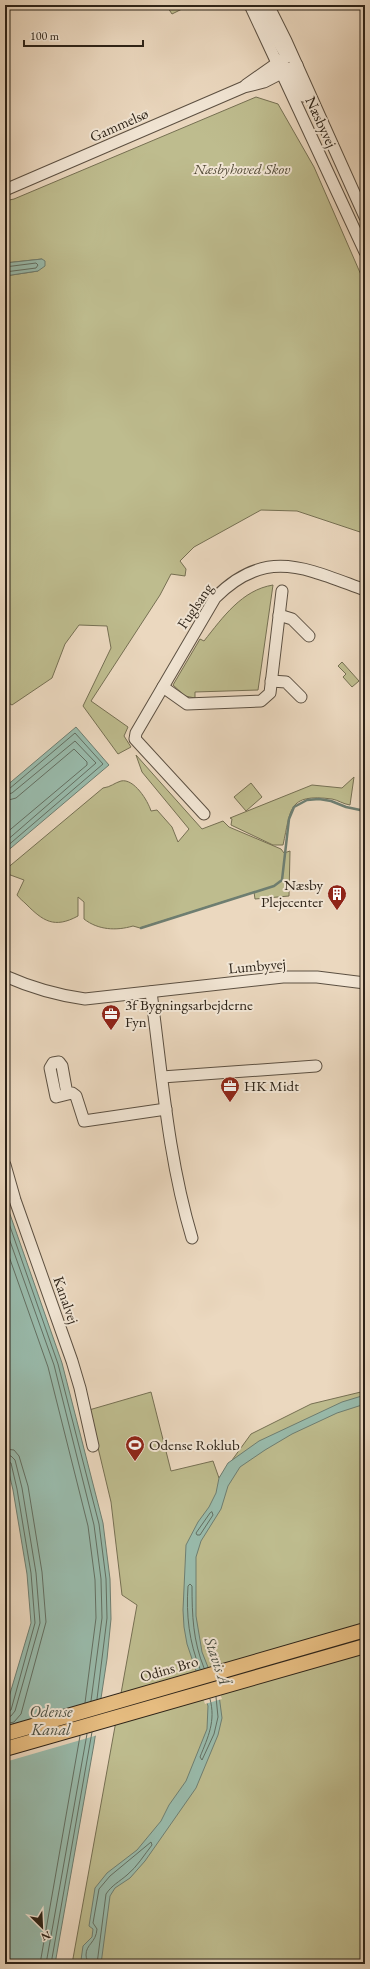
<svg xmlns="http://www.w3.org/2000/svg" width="370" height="1969" viewBox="0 0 370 1969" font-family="'EB Garamond',serif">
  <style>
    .green { fill: #bebc8e; stroke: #767053 }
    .water { fill: #99bbac; stroke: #6e7e71 }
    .pier { fill: #ebd8bf }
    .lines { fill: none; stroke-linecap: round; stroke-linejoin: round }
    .shore { stroke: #636f62; stroke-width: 1 }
    .stream { stroke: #6e7e71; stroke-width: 2.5 }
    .minor-casing { stroke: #5c5042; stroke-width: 13 }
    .major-casing { stroke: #2d2318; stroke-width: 16 }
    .minor { stroke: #f2e6d5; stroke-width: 11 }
    .major { stroke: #e6bc80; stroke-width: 14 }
    .labels { text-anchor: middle; stroke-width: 4; stroke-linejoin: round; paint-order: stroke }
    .street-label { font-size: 15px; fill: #2d2318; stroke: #f2e6d5 }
    .park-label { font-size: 15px; font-style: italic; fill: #514936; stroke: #f2e6d5 }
    .poi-label { font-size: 15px; fill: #2d2318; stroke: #f2e6d5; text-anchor: start }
    .water-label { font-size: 16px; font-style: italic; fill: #4d5144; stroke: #f2e6d5 }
  </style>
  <rect width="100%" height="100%" fill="#ebd8bf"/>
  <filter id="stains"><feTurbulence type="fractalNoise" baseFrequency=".005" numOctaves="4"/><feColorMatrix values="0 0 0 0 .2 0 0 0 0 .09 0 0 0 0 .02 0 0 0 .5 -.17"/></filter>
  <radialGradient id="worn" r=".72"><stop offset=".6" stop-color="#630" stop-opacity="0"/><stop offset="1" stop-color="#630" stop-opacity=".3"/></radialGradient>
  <g class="green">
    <path d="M166,5H190L172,14Z"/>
    <path d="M256,97L278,104L314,167L365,284V541L363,533L297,511L261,510L194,547L180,561L186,569L185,576L171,574L160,595L91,701L128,727L124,736L131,747L118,754L83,706L111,648L107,626L79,625L65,644L52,678L12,705L5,701V276L38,271L42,259L5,263V201L14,199Z"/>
    <path d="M273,585L258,690L195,692V698L185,696L173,685L200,639L204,641C223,617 242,590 273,585Z"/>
    <path d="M342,662L359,681L352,687L343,677L346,674L338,666Z"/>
    <path d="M136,755L202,829L223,821L229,827L281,849L284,853L290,851L289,896L255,899L254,892L140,928L133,926C116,931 98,930 84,919V902L78,897V916C54,929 43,921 26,904C23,901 20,899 17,895L24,880L5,873V870L103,788C111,787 114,783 121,781C134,778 148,801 151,811L157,810L172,827L178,842L189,829L142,772Z"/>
    <path d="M354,777L350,805C343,804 338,800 332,799C287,793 291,810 283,845H273L231,825L232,819L230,818L312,785L342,788Z"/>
    <path d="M251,783L262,797L246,811L234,797Z"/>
    <path d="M365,1391V1964H72L137,1605L122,1595L111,1502L89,1410L151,1392L171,1471L213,1461L219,1478L251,1434L311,1404Z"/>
  </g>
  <g class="water">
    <path d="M42,259L45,261V266L38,271L5,276V263Z"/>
    <path d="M76,727L109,765L5,853V787Z"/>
    <path d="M5,1200L62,1363L103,1523L110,1579L111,1619L107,1659L94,1744L55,1964H5V1720L9,1697L31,1623L27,1574L13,1490L5,1456Z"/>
    <path d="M365,1395V1404L337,1413L292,1434L265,1450L240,1467L228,1486L221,1509L201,1541L196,1557V1616L202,1652L219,1695L222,1718L218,1735L196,1788L145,1861L130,1878L115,1888L110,1896L101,1964H85L81,1960L83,1946L92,1937L93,1929L89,1926L95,1888L107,1873L137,1850L161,1821L169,1805L186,1781L207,1729L208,1706L187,1644L184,1627L183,1610L186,1545L198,1522L209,1507L216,1493L219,1478L228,1463L259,1441L342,1402Z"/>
  </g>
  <g class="pier">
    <path d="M210,1668L222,1699L205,1704L194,1672Z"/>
    <path d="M103,1699L98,1735L5,1762V1727Z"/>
  </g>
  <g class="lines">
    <g class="shore">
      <path d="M5,267L36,263L38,265L36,268L5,272"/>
      <path d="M5,790L9,789L75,733L103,764L5,848"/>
      <path d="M5,795L12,793L75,741L96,763L5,842"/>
      <path d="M5,801L16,798L74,749L87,762V765L5,834"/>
      <path d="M5,1212L58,1364L99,1524L106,1579L107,1618L97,1699"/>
      <path d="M5,1227L54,1365L94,1525L101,1579L102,1618L91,1701"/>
      <path d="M5,1245L48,1367L88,1526L95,1580L96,1618L85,1703"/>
      <path d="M5,1449L14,1450L19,1456L28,1486L42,1572L46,1622L21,1714L14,1722L5,1724"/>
      <path d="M5,1455L11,1456L15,1460L22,1488L36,1573L40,1623L15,1711L11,1716L5,1718"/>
      <path d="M5,1460L11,1463L17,1489L31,1573L35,1623L11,1710L5,1713"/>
      <path d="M212,1512L213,1515L200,1535H197L196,1533L210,1513Z"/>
      <path d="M200,1669C189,1642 186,1615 188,1586L190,1584L192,1586C192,1615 193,1641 204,1668"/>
      <path d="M210,1699C216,1721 208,1737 200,1757L202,1760L214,1734L218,1717L216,1697"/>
      <path d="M40,1964L80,1736"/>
      <path d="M46,1964L87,1734"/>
      <path d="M51,1964L92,1732"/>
      <path d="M89,1964C88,1960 86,1959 86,1955C86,1944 96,1943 97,1929L93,1923L99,1889L110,1876L151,1842L152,1845C144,1855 137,1867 127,1875C119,1882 112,1885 106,1894L97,1964"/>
    </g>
    <path class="stream" d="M141,928L274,886L282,880L289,819L294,807L307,800L319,799L331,801L346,807L365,811"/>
    <g class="minor-casing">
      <g id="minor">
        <path d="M250,5L365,252"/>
        <path d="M268,5L286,41L365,217"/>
        <path d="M260,10L287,57"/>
        <path d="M283,66L289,69L303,96"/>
        <path d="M246,85L283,59"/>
        <path d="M5,190L244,87L264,82L297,65"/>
        <path d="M279,615L292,619L309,636"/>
        <path d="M271,681L286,682L301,697"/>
        <path d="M163,687L187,704L261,701L270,693L282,591"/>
        <path d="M204,814L135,739L136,733L215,598C266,546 307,569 365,590"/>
        <path d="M5,976C32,988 56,995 85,999L283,977H317L365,983"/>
        <path d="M151,992C162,1074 168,1158 192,1238"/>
        <path d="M162,1077L316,1066"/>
        <path d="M67,1094L62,1066L59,1062L53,1063L50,1068L56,1097L72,1093L76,1096L84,1121L166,1109"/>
        <path d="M5,1165L15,1200L72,1361L80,1388L93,1446"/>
      </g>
    </g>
    <g class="major-casing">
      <g id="major">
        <path d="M5,1734L365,1630"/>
        <path d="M5,1749L365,1646"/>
      </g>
    </g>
    <use href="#minor" class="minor"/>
    <use href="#major" class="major"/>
  </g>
  <defs>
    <g id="building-pin" transform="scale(1)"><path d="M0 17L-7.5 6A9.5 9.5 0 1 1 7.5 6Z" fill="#8f2418" stroke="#f2e6d5"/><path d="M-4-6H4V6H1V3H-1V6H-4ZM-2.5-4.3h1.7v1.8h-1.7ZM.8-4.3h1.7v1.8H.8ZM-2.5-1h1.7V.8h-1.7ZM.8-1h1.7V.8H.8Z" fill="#fff"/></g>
    <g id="office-pin" transform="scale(1)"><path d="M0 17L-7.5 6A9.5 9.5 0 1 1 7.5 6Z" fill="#8f2418" stroke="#f2e6d5"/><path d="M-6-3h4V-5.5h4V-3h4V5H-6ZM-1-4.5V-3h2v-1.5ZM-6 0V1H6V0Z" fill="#fff"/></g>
    <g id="stadium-pin" transform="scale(1)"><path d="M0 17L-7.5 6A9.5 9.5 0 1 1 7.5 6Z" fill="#8f2418" stroke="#f2e6d5"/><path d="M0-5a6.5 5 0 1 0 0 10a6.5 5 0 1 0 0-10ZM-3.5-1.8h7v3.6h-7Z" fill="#fff"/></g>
  </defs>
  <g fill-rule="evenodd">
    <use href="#building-pin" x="337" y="894"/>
    <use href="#office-pin" x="111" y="1014"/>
    <use href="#office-pin" x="230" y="1086"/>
    <use href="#stadium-pin" x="135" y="1445"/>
  </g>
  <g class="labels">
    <g class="street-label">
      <text transform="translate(321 122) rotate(65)" y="5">Næsbyvej</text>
      <text transform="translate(119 125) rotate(-24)" y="5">Gammelsø</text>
      <text transform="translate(195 606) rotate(-56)" y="5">Fuglsang</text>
      <text transform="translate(257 966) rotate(-5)" y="5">Lumbyvej</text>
      <text transform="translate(66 1300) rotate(71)" y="5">Kanalvej</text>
      <text transform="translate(169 1669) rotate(-16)" y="5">Odins Bro</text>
    </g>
    <g class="park-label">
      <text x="242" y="174">Næsbyhoved Skov</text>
    </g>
    <g class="poi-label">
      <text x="323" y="890" text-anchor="end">Næsby<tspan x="323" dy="17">Plejecenter</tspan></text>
      <text x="125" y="1010">3f Bygningsarbejderne<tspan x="125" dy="17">Fyn</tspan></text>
      <text x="244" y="1091">HK Midt</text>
      <text x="149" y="1450">Odense Roklub</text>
    </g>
    <g class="water-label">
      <text transform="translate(218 1661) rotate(71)" y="6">Stavis Å</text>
      <text x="51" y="1717">Odense<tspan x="51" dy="18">Kanal</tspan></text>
    </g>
  </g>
  <rect width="370" height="1969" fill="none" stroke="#ebd8bf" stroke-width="20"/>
  <rect x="6" y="6" width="358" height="1957" fill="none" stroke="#2d2318" stroke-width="2"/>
  <rect x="10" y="10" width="350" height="1949" fill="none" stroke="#2d2318"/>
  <g transform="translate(42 1927) rotate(156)" stroke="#f2e6d5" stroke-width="3" paint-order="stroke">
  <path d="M0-3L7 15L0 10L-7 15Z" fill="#2d2318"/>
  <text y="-6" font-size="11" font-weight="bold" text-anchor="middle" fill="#2d2318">N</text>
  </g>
  <path d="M24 40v6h119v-6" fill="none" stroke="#2d2318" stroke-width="2"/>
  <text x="30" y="40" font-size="12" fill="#2d2318" stroke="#f2e6d5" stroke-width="3" paint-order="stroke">100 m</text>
  <rect width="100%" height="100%" filter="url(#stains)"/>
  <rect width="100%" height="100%" fill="url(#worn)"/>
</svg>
